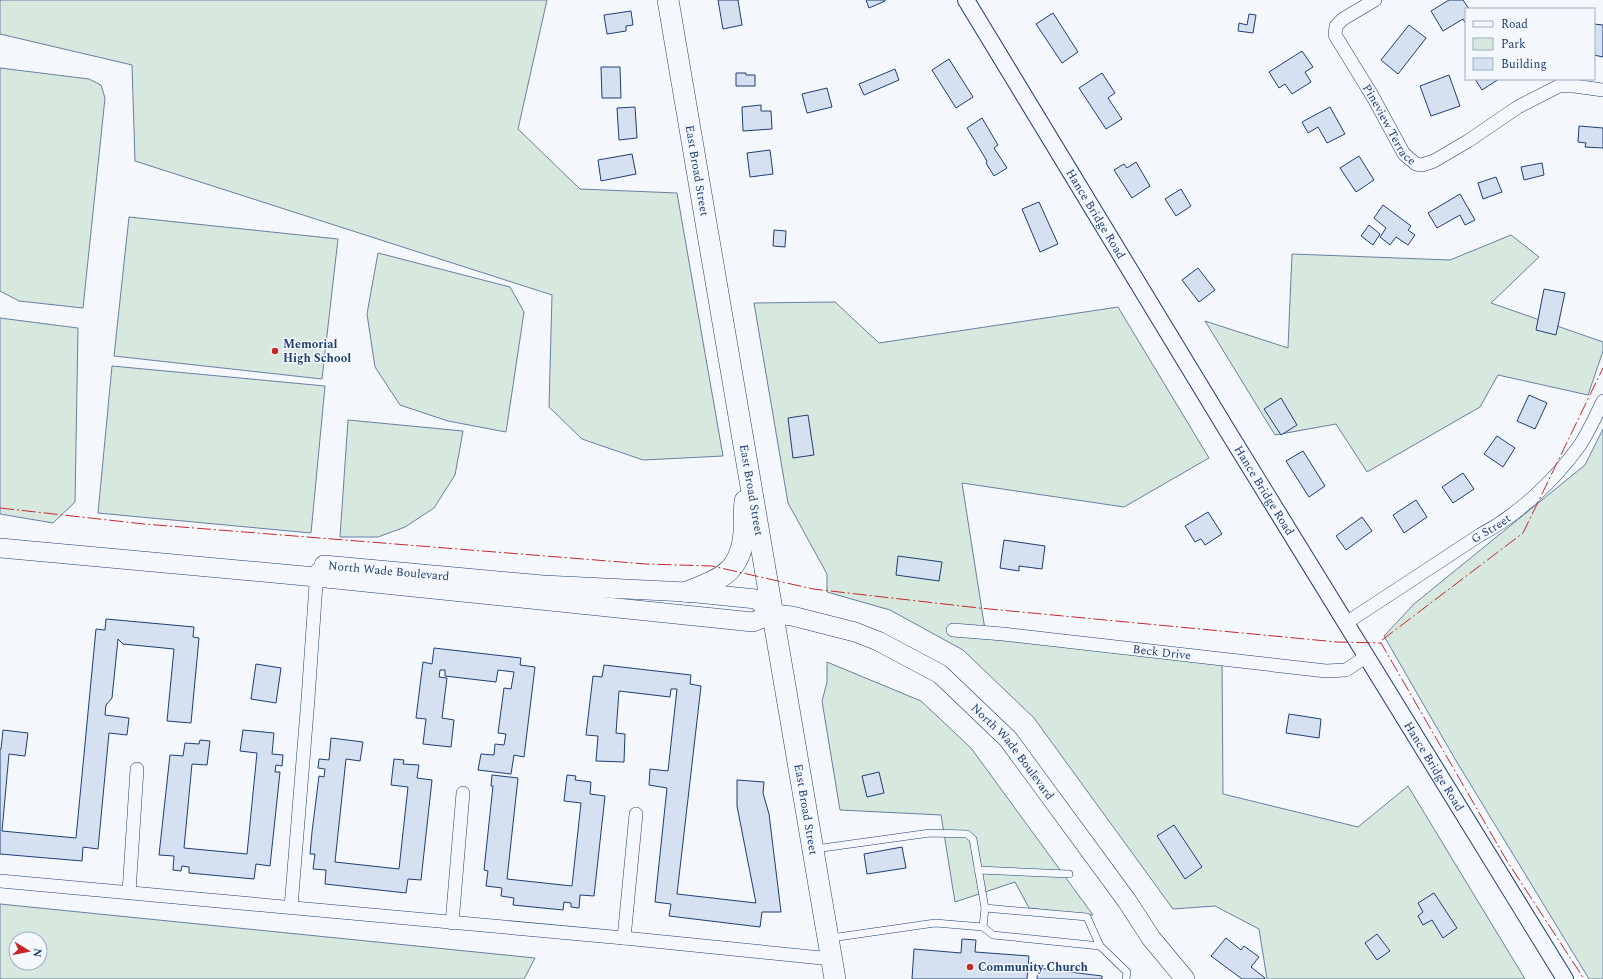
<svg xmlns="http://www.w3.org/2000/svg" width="1603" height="979" viewBox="0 0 1603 979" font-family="Spectral,serif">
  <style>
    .green { fill: #d7e8df; stroke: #687fa3; fill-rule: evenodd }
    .building { fill: #d5e0f0; stroke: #1d3f73 }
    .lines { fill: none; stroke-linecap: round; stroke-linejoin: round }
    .service-casing { stroke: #1d3f73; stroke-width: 8 }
    .minor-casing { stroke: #1d3f73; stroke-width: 14 }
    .tertiary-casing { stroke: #1d3f73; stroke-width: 18 }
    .secondary-casing { stroke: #1d3f73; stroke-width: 20 }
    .primary-casing { stroke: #1d3f73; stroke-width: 22 }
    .service { stroke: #f4f7fb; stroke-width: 7 }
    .minor { stroke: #f4f7fb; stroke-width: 13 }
    .tertiary { stroke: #f4f7fb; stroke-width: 16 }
    .secondary { stroke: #f4f7fb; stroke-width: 19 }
    .primary { stroke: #f4f7fb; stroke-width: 21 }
    .power { stroke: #c62828; stroke-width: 1; stroke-dasharray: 14 3 2 3; stroke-linecap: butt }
    .poi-dot { fill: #c62828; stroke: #f4f7fb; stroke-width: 1.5 }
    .labels { text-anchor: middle; stroke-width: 3; stroke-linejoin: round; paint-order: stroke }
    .street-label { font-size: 12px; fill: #1d3f73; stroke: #f4f7fb }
    .poi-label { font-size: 12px; font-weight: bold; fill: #1d3f73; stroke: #f4f7fb; text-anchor: start }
  </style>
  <rect width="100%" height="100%" fill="#f4f7fb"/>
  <g class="green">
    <path d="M0,0H547L518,129L580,189L677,193L723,456L643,460L582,439L549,407L552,295L135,161L132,65L0,34Z"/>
    <path d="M0,68L89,79L101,85L105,98L83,308L19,301L0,291Z"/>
    <path d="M129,217L338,239L322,379L114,356Z"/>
    <path d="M1511,235L1539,257L1491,303L1603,342V351L1588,395L1498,375L1480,407L1367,472L1336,424L1275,435L1205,321L1288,348L1292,254L1450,260Z"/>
    <path d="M378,253L510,287L524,312L506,432L448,421L400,405L375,367L367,314Z"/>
    <path d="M835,302L879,343L1118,307L1209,458L1124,507L962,483L986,636L1222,658L1223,794L1358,827L1408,786L1525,979H1267L1259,929L1215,906L1173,909L1034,718L963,650L890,610L827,592V574L788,503L754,303Z"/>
    <path d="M0,318L78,328L75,502L53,523L0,514Z"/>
    <path d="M112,366L325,386L311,533L98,513Z"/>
    <path d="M348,420L463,431L455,475L434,508L405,527L378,537H340Z"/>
    <path d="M1603,429V979H1589L1455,759L1384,636L1414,604L1585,465Z"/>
    <path d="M827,662L921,701L971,748L1093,915H1084L1029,908L1015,882L955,902L941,815L840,810L822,701L827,682Z"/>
    <path d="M0,904L535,958L524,979H0ZM16,939H40V963H16Z"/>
  </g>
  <g class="building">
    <path d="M718,0H738L742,25L723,29Z"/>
    <path d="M866,0H885V1L869,8Z"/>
    <path d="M1449,0H1463L1469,9H1466V24L1463,19L1443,31L1431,11Z"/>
    <path d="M631,11L633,25L626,26V31L607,34L604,15Z"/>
    <path d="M1053,13L1078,52L1062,63L1036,24Z"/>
    <path d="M1249,14L1256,15L1253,33L1238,31L1239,23L1247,25Z"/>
    <path d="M1594,24L1603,25V57L1594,55Z"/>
    <path d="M1409,25L1426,38L1398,74L1381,60Z"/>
    <path d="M1302,51L1313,67L1305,72L1311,82L1292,94L1285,84L1279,88L1269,72Z"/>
    <path d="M949,59L973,97L956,108L932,70Z"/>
    <path d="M601,67H620L621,98H602Z"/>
    <path d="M895,69L899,80L864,95L859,84Z"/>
    <path d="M736,73H746V75H755V86H736Z"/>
    <path d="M1102,73L1115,93L1108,98L1122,119L1106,129L1079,88Z"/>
    <path d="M1449,75L1460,106L1431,116L1420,86Z"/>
    <path d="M1475,79H1499L1482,90Z"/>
    <path d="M827,88L832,107L807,113L802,94Z"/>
    <path d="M761,105V111H771L772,129L743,131L742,107Z"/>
    <path d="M635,107L637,138L619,140L617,108Z"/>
    <path d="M1330,107L1345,134L1327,143L1318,127L1308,133L1302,122Z"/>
    <path d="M982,118L998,145L994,148L1007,168L994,176L986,163L987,161L967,128Z"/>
    <path d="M1579,126L1603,128V148L1585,147L1586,143L1578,142Z"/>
    <path d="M770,150L773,174L750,177L747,153Z"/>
    <path d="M632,154L636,174L601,181L598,160Z"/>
    <path d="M1359,156L1374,180L1356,192L1340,168Z"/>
    <path d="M1136,162L1150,186L1132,198L1114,170L1124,164L1127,168Z"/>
    <path d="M1542,163L1544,175L1524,180L1521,167Z"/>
    <path d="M1496,177L1502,192L1483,199L1478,183Z"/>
    <path d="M1181,189L1191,206L1176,216L1165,199Z"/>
    <path d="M1460,194L1475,220L1465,225L1460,215L1437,228L1428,213Z"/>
    <path d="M1039,202L1058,244L1040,252L1022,209Z"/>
    <path d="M1383,205L1411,226L1408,230L1415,235L1408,245L1396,237L1390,245L1380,237L1386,228L1374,218Z"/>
    <path d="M1369,225L1380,234L1373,245L1361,236Z"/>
    <path d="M774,230L786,231L785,247L773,246Z"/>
    <path d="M1198,268L1215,290L1199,302L1182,280Z"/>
    <path d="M1544,289L1565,293L1556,335L1536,330Z"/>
    <path d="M1529,395L1547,403L1535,429L1517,421Z"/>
    <path d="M1281,398L1297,425L1281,435L1264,409Z"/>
    <path d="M808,415L814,455L793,458L788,418Z"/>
    <path d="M1497,436L1515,448L1503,467L1484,454Z"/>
    <path d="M1303,451L1325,486L1309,497L1286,461Z"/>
    <path d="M1463,473L1474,489L1453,503L1442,487Z"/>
    <path d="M1416,500L1427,517L1404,533L1393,515Z"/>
    <path d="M1208,512L1222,534L1205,545L1201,539L1195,542L1185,526Z"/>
    <path d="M1362,517L1372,531L1346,550L1336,536Z"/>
    <path d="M1004,540L1045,546L1042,569L1019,566V571L1000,568Z"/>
    <path d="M898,556L942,562L939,581L896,575Z"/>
    <path d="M106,619L194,627L193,637L199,638L191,723L167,721L174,649L123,644L118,639L112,698L106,705L105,715L129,718L127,735L109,733L98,849L83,847L82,861L0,854V749H1L3,730L28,733L25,756L9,754L2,831L76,838L96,629L105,630Z"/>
    <path d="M434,648L521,658L520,665L535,667L524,757L514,755L511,774L478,770L481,754L494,755L495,744L504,745L506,734L498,733L504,688L511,689L514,672L498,670L496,682L445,676V670H440L439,677L447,678L442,718L454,720L451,747L423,744L426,719L416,718L423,662L432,664Z"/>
    <path d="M256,664L281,668L276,703L251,699Z"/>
    <path d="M604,665L691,675L690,684L701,686L677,894L756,903L737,806V780L764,782L763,793L769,814L781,912H762L760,927L669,916L671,904L655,902L667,788L649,785L650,769L668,771L677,689H671L670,697L619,691L616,733L625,734L624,762L596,761L598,736L586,735L593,676L602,677Z"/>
    <path d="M1289,714L1321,719L1319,738L1286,733Z"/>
    <path d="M243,730L274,733L272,754L283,755L282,766L276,765L275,772H280L270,866L256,864L254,879L189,873V867L182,866L181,871L173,870L174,856L159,855L170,755L183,756L185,743L199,744L200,740L210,741L207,765L192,764L184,848L247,854L257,753L240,751Z"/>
    <path d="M331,738L363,742L360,761L346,759L335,862L399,869L408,787L391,785L394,759L404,760L403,764L419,765L417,778L432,780L421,880L408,879L406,893L325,884L326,870L313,869L315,854H310L312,832L319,776L324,777L325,769L318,768L319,759L329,760Z"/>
    <path d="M879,772L884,793L867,797L862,776Z"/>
    <path d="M492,775L518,778L507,879L572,886L581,803L564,801L567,775L576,776L575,780L591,782L590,794L605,796L594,896L580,895L579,908L571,907V903L564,902L563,910L513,905L514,898L501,896L502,888L486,886L488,871L484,870L493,786H491Z"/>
    <path d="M1174,825L1202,867L1185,879L1157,836Z"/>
    <path d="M902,847L906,868L867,874L864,854Z"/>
    <path d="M1434,893L1457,928L1443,938L1432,920L1423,925L1418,916L1423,912L1418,903Z"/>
    <path d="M1377,934L1390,951L1377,960L1365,943Z"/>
    <path d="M1226,938L1241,950L1244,946L1259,957L1251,967L1265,978L1264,979H1242L1211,956Z"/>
    <path d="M962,939L976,940L975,952L1029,956L1027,979H912L914,949L961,953Z"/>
    <path d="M1038,968L1102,976V979H1037Z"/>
  </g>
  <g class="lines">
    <g class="service-casing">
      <g id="service">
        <path d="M815,849L930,833L967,834L973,839L985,908L1087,917L1100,946"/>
        <path d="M978,870L1069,874"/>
        <path d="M983,927L985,908"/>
        <path d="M831,938L935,923L983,927L993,935L1100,946L1127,972L1126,979"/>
      </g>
    </g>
    <g class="minor-casing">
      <g id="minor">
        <path id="s1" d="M1375,0L1343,19L1336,26L1335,35L1373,97L1404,154L1416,164L1422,165L1434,161L1468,141L1518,107L1559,86H1574L1603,90"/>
        <path id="s2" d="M1346,623L1480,535C1518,515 1555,480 1580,445C1589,431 1596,416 1603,401"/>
        <path id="s3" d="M953,630L1003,634L1326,671L1346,670L1367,656"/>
        <path d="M0,881L624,938L832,959"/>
        <path d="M129,892L137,769"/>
        <path d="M291,907L308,699L317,570"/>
        <path d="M452,923L463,793"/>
        <path d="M624,938L636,814"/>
      </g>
    </g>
    <g class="tertiary-casing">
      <g id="tertiary">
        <path id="s4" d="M966,0L1227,430L1565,979"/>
      </g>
    </g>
    <g class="secondary-casing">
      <g id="secondary">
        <path id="s5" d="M0,548L316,577L753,622L773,614L792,616L855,632L878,641L940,674L1008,739L1127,901L1151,938L1185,979"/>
        <path id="s6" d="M324,565L543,585L687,592L756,599L773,614"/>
      </g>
    </g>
    <g class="primary-casing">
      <g id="primary">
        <path id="s7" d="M668,0L835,979"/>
        <path d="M687,592C720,579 741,573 744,532C744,522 744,511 745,501"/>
      </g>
    </g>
    <use href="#service" class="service"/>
    <use href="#minor" class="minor"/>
    <use href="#tertiary" class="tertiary"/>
    <use href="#secondary" class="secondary"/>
    <use href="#primary" class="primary"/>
    <g class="power">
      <path d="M0,508L144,524L646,564L712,566L813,589L979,608L1337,642L1381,643L1507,861L1584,979"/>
      <path d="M1382,640L1523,533L1603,368"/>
    </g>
  </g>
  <g class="poi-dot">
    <circle cx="275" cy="351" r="4"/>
    <circle cx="970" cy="967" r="4"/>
  </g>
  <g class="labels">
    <g class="street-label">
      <text dy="4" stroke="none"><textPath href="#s1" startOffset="161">Pineview Terrace</textPath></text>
      <text dy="4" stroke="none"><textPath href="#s7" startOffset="173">East Broad Street</textPath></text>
      <text dy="4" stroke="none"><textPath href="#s4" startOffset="250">Hance Bridge Road</textPath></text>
      <text dy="4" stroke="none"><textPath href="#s7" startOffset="497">East Broad Street</textPath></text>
      <text dy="4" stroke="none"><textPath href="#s4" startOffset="574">Hance Bridge Road</textPath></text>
      <text dy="4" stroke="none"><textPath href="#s2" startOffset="173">G Street</textPath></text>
      <text dy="4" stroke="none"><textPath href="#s6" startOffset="65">North Wade Boulevard</textPath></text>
      <text dy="4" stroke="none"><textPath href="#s3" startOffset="210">Beck Drive</textPath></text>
      <text dy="4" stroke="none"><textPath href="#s5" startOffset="1064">North Wade Boulevard</textPath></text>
      <text dy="4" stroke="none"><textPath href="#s4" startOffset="898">Hance Bridge Road</textPath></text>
      <text dy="4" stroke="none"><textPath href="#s7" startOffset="821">East Broad Street</textPath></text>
    </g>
    <g class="poi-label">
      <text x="283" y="348">Memorial<tspan x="283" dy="14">High School</tspan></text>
      <text x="978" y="971">Community Church</text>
    </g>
  </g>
  <rect x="1465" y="8" width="130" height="72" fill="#f4f7fb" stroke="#9eadc5"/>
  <rect x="1473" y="21" width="20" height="6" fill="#f4f7fb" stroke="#9eadc5"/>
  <text x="1501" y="28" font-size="12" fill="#1d3f73">Road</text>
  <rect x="1473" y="38" width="20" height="12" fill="#d7e8df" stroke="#9eadc5"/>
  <text x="1501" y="48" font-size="12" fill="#1d3f73">Park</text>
  <rect x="1473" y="58" width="20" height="12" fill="#d5e0f0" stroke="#9eadc5"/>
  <text x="1501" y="68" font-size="12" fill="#1d3f73">Building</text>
  <g transform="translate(28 951) rotate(100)"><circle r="19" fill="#f4f7fb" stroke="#9eadc5"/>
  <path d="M0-3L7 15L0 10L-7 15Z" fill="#c62828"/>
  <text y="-6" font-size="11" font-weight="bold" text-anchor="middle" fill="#1d3f73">N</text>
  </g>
</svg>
